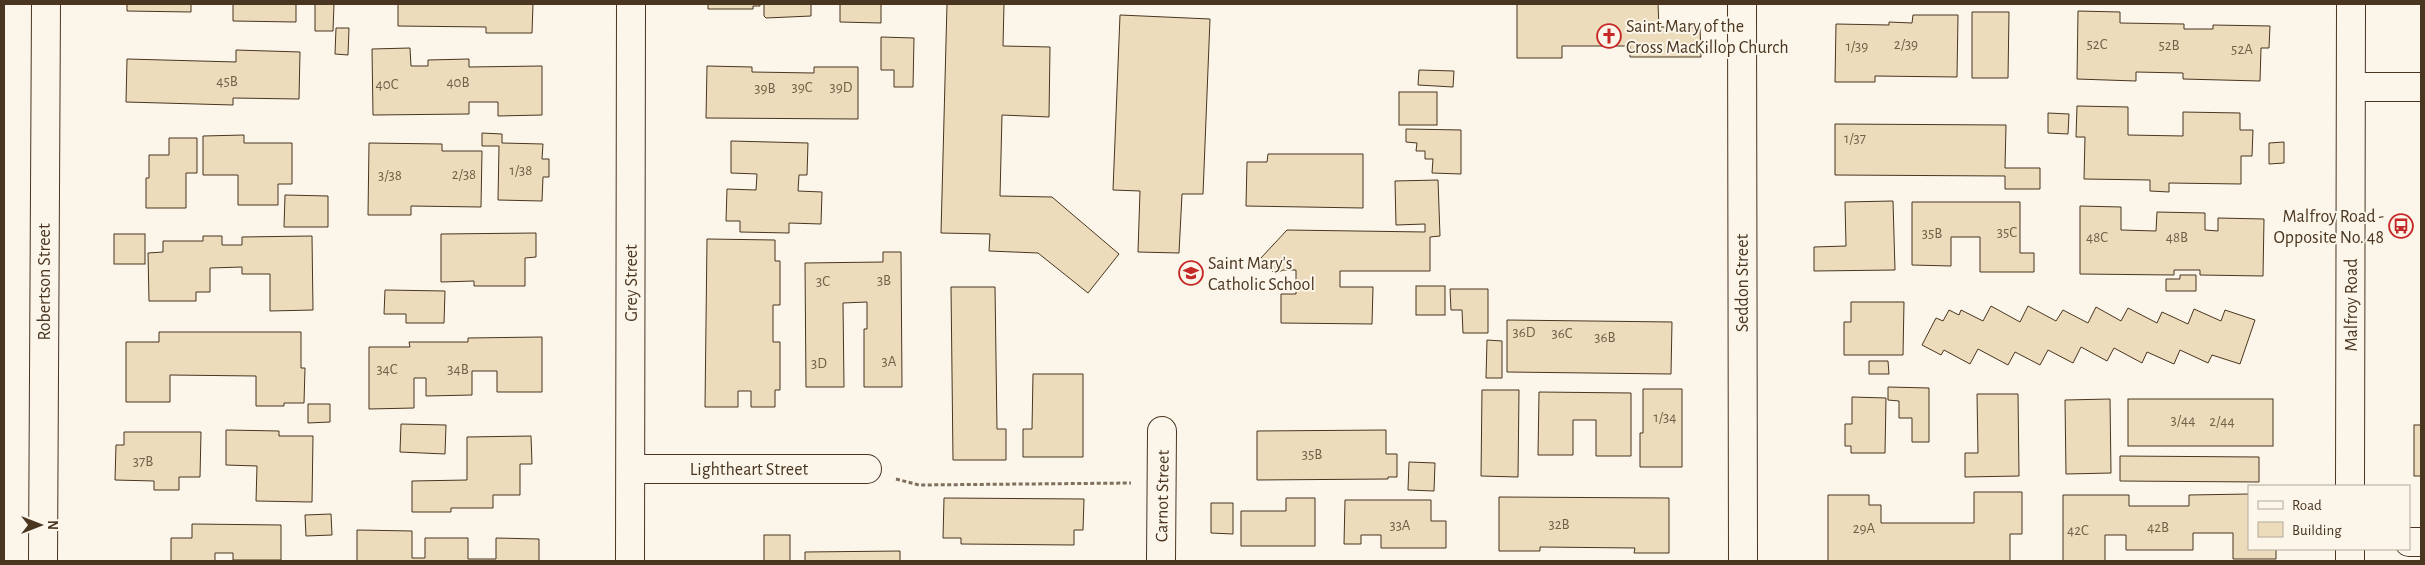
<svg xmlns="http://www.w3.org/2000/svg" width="2425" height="565" viewBox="0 0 2425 565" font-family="'Alegreya Sans',sans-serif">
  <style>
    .building { fill: #ecdcbc; stroke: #4a3520 }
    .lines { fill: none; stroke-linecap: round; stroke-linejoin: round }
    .minor-casing { stroke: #4a3520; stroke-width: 30 }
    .secondary-casing { stroke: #4a3520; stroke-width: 30 }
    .path { stroke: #7f6f5c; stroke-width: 3; stroke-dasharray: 4 2.5; stroke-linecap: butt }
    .minor { stroke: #fbf6e9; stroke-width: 28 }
    .secondary { stroke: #fbf6e9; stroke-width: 28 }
    .labels { text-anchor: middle; stroke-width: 4; stroke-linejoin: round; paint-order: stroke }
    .number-label { font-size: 15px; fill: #725f47 }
    .poi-label { font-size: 18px; fill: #4a3520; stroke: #fbf6e9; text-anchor: start }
    .street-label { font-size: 18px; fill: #4a3520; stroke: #fbf6e9 }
  </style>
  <rect width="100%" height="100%" fill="#fbf6e9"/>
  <g class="building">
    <path d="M127,4H191V12L127,11Z"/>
    <path d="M233,4H296V22L233,21Z"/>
    <path d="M315,4H334L333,31H315Z"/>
    <path d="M398,4H533L532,33H486V27L398,26Z"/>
    <path d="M708,4H760V6H753V9H708Z"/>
    <path d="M764,4H811V16L766,18L764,16Z"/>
    <path d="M840,4H881V23L840,22Z"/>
    <path d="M947,4H1004L1003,46L1050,47L1049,117L1002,115L1000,196L1052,197L1119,254L1088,293L1038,253L989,251L990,234L941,233Z"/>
    <path d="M1517,4H1658L1659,27H1700L1701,57H1630V46H1562V58H1517Z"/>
    <path d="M2078,11L2120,12V23L2184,24V29H2213V25L2270,26L2269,48H2261L2260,81L2183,79V73L2136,72V81L2077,79Z"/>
    <path d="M1972,12H2009L2008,78H1972Z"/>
    <path d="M1120,15L1210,19L1203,194H1182L1179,253L1138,252L1140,191L1113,190Z"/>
    <path d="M1913,15H1958L1957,77L1875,76V82H1835L1836,24L1889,25V22L1912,23Z"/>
    <path d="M336,28H349L348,55L335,54Z"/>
    <path d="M881,37L914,38L913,87H894V70H881Z"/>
    <path d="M410,48L411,66H428V60L469,59V67L542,66V115L498,116V102H469V114L373,115L372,49Z"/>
    <path d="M236,50L300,52L299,99L233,98V105L126,102L127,59L236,62Z"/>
    <path d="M707,66L752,67V72L814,73V67H858V119L706,118Z"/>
    <path d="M1419,70L1454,71L1453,87L1418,85Z"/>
    <rect x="1399" y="92" width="38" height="33"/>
    <path d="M2077,106L2128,107V135L2183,136V112L2240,113V130H2253L2252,156H2241V184L2169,183V192L2150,191V180L2084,179L2085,137H2076Z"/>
    <path d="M2048,113L2069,114L2068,134L2048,133Z"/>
    <path d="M1835,124L2006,125L2005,168H2040V189H2005V176L1835,175Z"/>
    <path d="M1406,129L1461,130V174L1432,173L1433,159H1425V151H1416L1417,143L1406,142Z"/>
    <path d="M482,133L502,134V143L543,144L542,159H549V177H543L542,201L498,200L499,146H482Z"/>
    <path d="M244,135V143H292V184H278V205H238V175H203V136Z"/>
    <path d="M169,138H197V173H186V208H146V178H149V155H169Z"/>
    <path d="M731,141L808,143L807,175H799L798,191L822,192L821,224L789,223V233L740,232V221H726L727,189L756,190L757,174L731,173Z"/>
    <path d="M2284,142V163L2269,164V143Z"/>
    <path d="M369,143L442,144V151H482L481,207L411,206V215H368Z"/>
    <path d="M1268,154H1363V208L1246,206L1247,162H1267Z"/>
    <path d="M1438,180L1440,236L1430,237V271H1340V287H1373L1372,324L1281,323V294H1296V270H1283L1275,274L1260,259L1287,230L1425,232V224L1396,225L1395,181Z"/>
    <path d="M285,195L328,196V227H284Z"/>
    <path d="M1893,201L1895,270L1814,271V247L1846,246L1845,202Z"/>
    <path d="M1912,202H2020V253H2034V272H1980V237H1951V266L1912,265Z"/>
    <path d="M2080,206L2121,207V230L2156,231L2157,212L2205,213V230L2218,231V218L2264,219L2263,276L2200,275V270H2174V275L2080,274Z"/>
    <path d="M536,233V257L525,258V286H474V281L441,282V234Z"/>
    <rect x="114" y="234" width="31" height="30"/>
    <path d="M203,236H222V245H242V237L312,236L313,310L270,311V274H242V267L210,268V292H196V301H149L148,253L163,252V241H203Z"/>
    <path d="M707,239L775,240V261H780V305H773V342H780V390H775V407H751V391H738V407H705Z"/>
    <path d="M883,252H901L902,387H864V329H867V302L843,303L844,387H806L805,263L883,262Z"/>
    <path d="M2180,275H2196V291H2166V279H2180Z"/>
    <rect x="1416" y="286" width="29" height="29"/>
    <path d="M951,287H995L997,429H1006V460H953Z"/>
    <path d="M1450,289H1488V333H1463L1462,310H1451Z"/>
    <path d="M385,290L445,291L444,323H406V314H384Z"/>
    <path d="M1851,302H1904L1903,355H1844V322H1851Z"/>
    <path d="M1991,306L2020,322L2028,306L2056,321L2063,310L2088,323L2096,307L2121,321L2128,308L2157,323L2162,312L2188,324L2194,309L2221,321L2225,310L2255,320L2240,364L2212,355L2208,363L2180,350L2174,364L2147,352L2142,363L2114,348L2107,361L2081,347L2073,363L2048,350L2040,365L2015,352L2008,365L1978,349L1970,364L1944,350L1941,355L1922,345L1936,318L1943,321L1949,310L1959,315L1961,310L1983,321Z"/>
    <path d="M1507,320L1672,322L1671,374L1507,372Z"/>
    <path d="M159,332H301V368H305L304,403H284V406H256V376L170,375V402H126V342H159Z"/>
    <path d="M542,337V392H497V371H472V395L426,396V378H414V408L369,409V347H410L409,342H468V338Z"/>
    <path d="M1487,340L1502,341V378H1486Z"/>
    <path d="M1869,361H1888L1889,374H1869Z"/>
    <path d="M1033,374H1083V457H1023V429H1032Z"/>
    <path d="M1888,387L1929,388V442H1912V418H1899V401L1888,400Z"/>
    <path d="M1643,389H1682V467H1640V433H1643Z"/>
    <path d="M1482,390H1519L1518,477L1481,476Z"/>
    <path d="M1539,392L1631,393V456H1596V420H1573V455H1538Z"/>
    <path d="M1977,394H2018L2019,476L1965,477V453H1978Z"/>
    <path d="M1852,397L1886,398L1885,453H1851V446H1845V424H1852Z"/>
    <path d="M2110,399L2111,473L2066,474L2065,400Z"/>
    <rect x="2128" y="399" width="145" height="47"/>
    <path d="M308,404H330V422L308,423Z"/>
    <path d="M401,424L446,425L445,454L400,452Z"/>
    <rect x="2414" y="425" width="7" height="51"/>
    <path d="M226,430L279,431V436H313L312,502L256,501L257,466L226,465Z"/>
    <path d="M1386,430V454H1397V477H1388V479L1257,480V431Z"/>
    <path d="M124,432H201L200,477H179V490H154V481L115,480L116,445H124Z"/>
    <path d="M531,436L532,464H520V495H493V508H451V512H412V481L467,480V437Z"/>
    <path d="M2120,456L2259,457V482L2120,481Z"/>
    <path d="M1409,462L1435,463L1434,491L1408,490Z"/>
    <path d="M1974,492H2022V534H2010V561H1828V495H1869V505H1881V523H1974Z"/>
    <path d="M2249,494V549H2276V559H2233V533H2193V550H2126V535H2105V561H2063V495H2129V506H2189V495Z"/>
    <path d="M1499,497L1669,498V553H1634L1635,548L1540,547V551H1499Z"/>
    <path d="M944,498L1084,499L1083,530H1074V545L961,544V538H943Z"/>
    <path d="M1286,498H1315V546H1241V511H1286Z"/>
    <path d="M1345,500H1431V521H1446V548H1381V535H1361V544H1344Z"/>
    <path d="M1211,503H1233V534L1211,533Z"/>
    <path d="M331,514L332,535L306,536L305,515Z"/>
    <path d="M192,524L281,525V560H233V553H215V561H171V538H192Z"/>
    <path d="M357,530L412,531V558H425V538H468V559H496V538L539,539V561H357Z"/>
    <rect x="764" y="535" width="26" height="26"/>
    <path d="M900,551V561H805V552Z"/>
  </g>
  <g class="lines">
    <g class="minor-casing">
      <g id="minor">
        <path d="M1742,4L1743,561"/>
        <path d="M2351,87H2421"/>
        <path d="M631,469H867"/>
        <path d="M2409,542H2421"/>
        <path d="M43,561L46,4"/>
        <path d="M630,561L631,4"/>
        <path d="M1161,561L1162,431"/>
      </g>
    </g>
    <g class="secondary-casing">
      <g id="secondary">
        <path d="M2350,486L2351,4"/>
        <path d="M2350,561V549"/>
      </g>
    </g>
    <path class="path" d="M896,479L919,485L1131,483"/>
    <use href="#minor" class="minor"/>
    <use href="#secondary" class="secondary"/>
  </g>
  <defs>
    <g id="church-ring" transform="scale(1.25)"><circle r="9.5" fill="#fbf6e9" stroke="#c62828" stroke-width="1.5"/><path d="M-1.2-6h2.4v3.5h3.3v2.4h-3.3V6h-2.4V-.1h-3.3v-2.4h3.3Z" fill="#c62828"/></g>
    <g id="bus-ring" transform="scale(1.25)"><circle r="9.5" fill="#fbf6e9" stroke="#c62828" stroke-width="1.5"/><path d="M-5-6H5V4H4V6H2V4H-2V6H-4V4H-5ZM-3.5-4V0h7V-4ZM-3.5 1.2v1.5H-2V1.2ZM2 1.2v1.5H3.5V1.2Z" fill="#c62828"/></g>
    <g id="school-ring" transform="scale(1.25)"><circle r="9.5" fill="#fbf6e9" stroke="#c62828" stroke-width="1.5"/><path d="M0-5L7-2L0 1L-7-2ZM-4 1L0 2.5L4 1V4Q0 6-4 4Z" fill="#c62828"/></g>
  </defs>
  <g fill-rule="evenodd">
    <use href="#church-ring" x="1609" y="36"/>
    <use href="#bus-ring" x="2401" y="226"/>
    <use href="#school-ring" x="1191" y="273"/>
  </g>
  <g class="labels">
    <g class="number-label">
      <text x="1906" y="49">2/39</text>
      <text x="2097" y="49">52C</text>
      <text x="2169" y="50">52B</text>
      <text x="1857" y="51">1/39</text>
      <text x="2242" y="54">52A</text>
      <text x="227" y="86">45B</text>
      <text x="458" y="87">40B</text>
      <text x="387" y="89">40C</text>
      <text x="802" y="92">39C</text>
      <text x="841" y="92">39D</text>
      <text x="765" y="93">39B</text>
      <text x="1855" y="143">1/37</text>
      <text x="521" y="175">1/38</text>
      <text x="464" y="179">2/38</text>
      <text x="390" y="180">3/38</text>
      <text x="2007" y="237">35C</text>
      <text x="1932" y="238">35B</text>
      <text x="2097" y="242">48C</text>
      <text x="2177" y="242">48B</text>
      <text x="884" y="285">3B</text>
      <text x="823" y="286">3C</text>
      <text x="1524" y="337">36D</text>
      <text x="1562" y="338">36C</text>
      <text x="1605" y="342">36B</text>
      <text x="889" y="366">3A</text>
      <text x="819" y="368">3D</text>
      <text x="387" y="374">34C</text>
      <text x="458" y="374">34B</text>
      <text x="1665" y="422">1/34</text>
      <text x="2183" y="425">3/44</text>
      <text x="2222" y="426">2/44</text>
      <text x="1312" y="459">35B</text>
      <text x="143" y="466">37B</text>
      <text x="1559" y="529">32B</text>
      <text x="1400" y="530">33A</text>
      <text x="2158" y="532">42B</text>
      <text x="1864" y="533">29A</text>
      <text x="2078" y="535">42C</text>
    </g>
    <g class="poi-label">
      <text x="1626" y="32">Saint Mary of the<tspan x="1626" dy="21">Cross MacKillop Church</tspan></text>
      <text x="2384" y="222" text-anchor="end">Malfroy Road -<tspan x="2384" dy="21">Opposite No. 48</tspan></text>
      <text x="1208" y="269">Saint Mary's<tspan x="1208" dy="21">Catholic School</tspan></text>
    </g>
    <g class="street-label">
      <text transform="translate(44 282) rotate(-90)" y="6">Robertson Street</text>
      <text transform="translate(631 283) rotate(-90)" y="6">Grey Street</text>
      <text transform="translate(1742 283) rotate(-90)" y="6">Seddon Street</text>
      <text transform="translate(2351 305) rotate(-90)" y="6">Malfroy Road</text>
      <text x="749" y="475">Lightheart Street</text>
      <text transform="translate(1162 496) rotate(-89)" y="6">Carnot Street</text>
    </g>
  </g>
  <rect width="2425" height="565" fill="none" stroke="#4a3520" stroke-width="10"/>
  <rect x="2248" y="485" width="162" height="65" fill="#fbf6e9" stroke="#b4a999"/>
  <rect x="2258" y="501" width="25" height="8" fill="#fbf6e9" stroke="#b4a999"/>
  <text x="2292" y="510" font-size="15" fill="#4a3520">Road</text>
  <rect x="2258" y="522" width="25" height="15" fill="#ecdcbc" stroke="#b4a999"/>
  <text x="2292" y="535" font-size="15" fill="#4a3520">Building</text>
  <g transform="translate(40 525) rotate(90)" stroke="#fbf6e9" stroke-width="4" paint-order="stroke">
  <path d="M0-4L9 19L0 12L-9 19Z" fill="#4a3520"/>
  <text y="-8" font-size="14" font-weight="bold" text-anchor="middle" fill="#4a3520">N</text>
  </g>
</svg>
